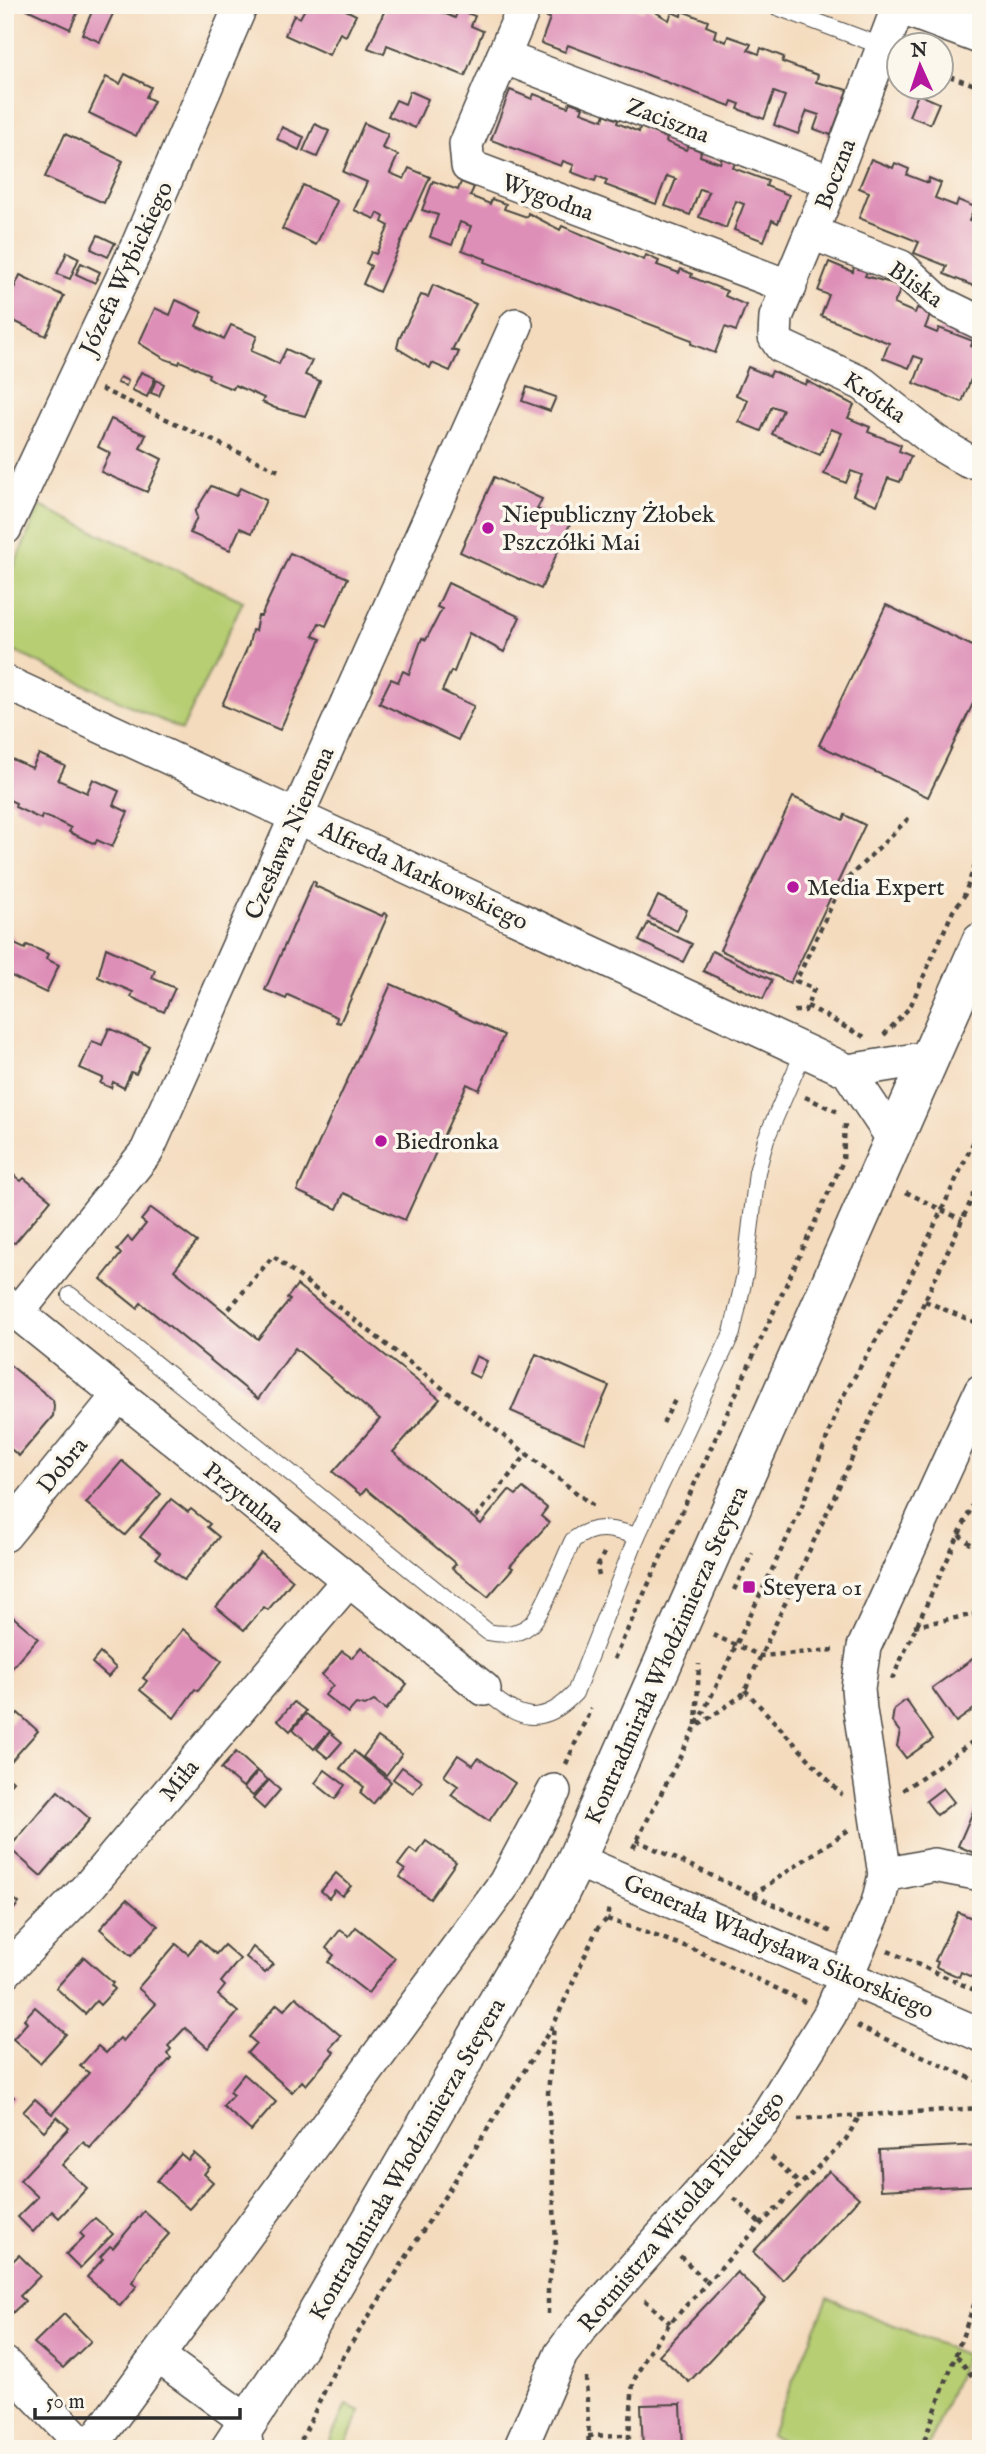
<svg xmlns="http://www.w3.org/2000/svg" width="986" height="2454" viewBox="0 0 986 2454" font-family="'IM FELL English',serif">
  <style>
    .green { fill: #b7ce73; stroke: #717c4f; stroke-width: 2 }
    .building { fill: #de8fb7 }
    .lines { fill: none; stroke-linecap: round; stroke-linejoin: round }
    .service-casing { stroke: #494541; stroke-width: 18 }
    .minor-casing { stroke: #494541; stroke-width: 36 }
    .tertiary-casing { stroke: #494541; stroke-width: 41 }
    .path { stroke: #494541; stroke-width: 4.5; stroke-dasharray: 5 5; stroke-linecap: butt }
    .service { stroke: #fff; stroke-width: 16 }
    .minor { stroke: #fff; stroke-width: 33 }
    .tertiary { stroke: #fff; stroke-width: 38 }
    .poi-dot { fill: #b5179e; stroke: #fbf7ec; stroke-width: 2.5 }
    .labels { text-anchor: middle; stroke-width: 7; stroke-linejoin: round; paint-order: stroke }
    .street-label { font-size: 24px; fill: #2b2b2b; stroke: #fbf7ec }
    .poi-label { font-size: 24px; fill: #2b2b2b; stroke: #fbf7ec; text-anchor: start }
  </style>
  <rect width="100%" height="100%" fill="#fbf7ec"/>
  <filter id="ink" filterUnits="userSpaceOnUse"><feTurbulence type="fractalNoise" baseFrequency=".0143" numOctaves="2"/><feDisplacementMap in="SourceGraphic" scale="14" xChannelSelector="R" yChannelSelector="G"/><feConvolveMatrix kernelMatrix="1 2 1 2 8 2 1 2 1" color-interpolation-filters="sRGB"/></filter>
  <filter id="wash" filterUnits="userSpaceOnUse"><feTurbulence type="fractalNoise" baseFrequency=".00686" numOctaves="4" result="noise"/><feDisplacementMap in="SourceGraphic" scale="28" xChannelSelector="R" yChannelSelector="G"/><feGaussianBlur stdDeviation="1.57" result="paint"/><feColorMatrix in="noise" values="0 0 0 0 0 0 0 0 0 0 0 0 0 0 0 0 0 1.4 0 .05"/><feComposite in="paint" operator="in"/></filter>
  <g filter="url(#wash)">
    <rect width="100%" height="100%" fill="#f4dbbe"/>
    <g class="green">
      <path d="M40,506L243,601L182,730L5,647V587Z"/>
      <path d="M828,2298L966,2355L927,2449H803L770,2435Z"/>
      <path d="M346,2405L361,2411L343,2449H326Z"/>
    </g>
    <g id="blocks">
      <g class="building">
        <path d="M18,5H76L80,7L70,29Z"/>
        <path d="M95,5H117L100,42L82,34Z"/>
        <path d="M307,5H336L356,15L346,36L340,33L329,55L285,35L294,15L300,18Z"/>
        <path d="M387,5H424L455,18L458,10L475,16L471,26L483,31L465,76L387,45L384,54L368,48Z"/>
        <path d="M541,5H628L643,11L645,6L669,20L672,12L681,16L682,11L708,21L706,26L716,30L714,37L726,42L728,36L751,44L748,50L759,54L761,48L784,57L782,62L818,75L816,82L848,90L831,135L814,129L819,115L807,111L798,134L774,125L785,96L774,92L764,119L738,109L740,104L732,101L730,106L568,45L565,52L541,43L550,18L538,14Z"/>
        <path d="M125,74L151,87L146,97L154,101L136,136L89,113L106,77L120,84Z"/>
        <path d="M510,90L532,99L534,94L568,107L570,102L583,107L581,112L603,120L605,114L618,120L617,123L639,132L640,127L667,138L666,142L686,150L688,146L701,151L700,156L720,163L722,158L735,163L733,168L768,181L766,186L789,195L778,223L772,220L764,241L734,230L744,204L736,201L726,228L699,217L709,192L700,189L690,215L665,206L676,179L667,176L656,204L605,185L607,180L597,176L595,181L571,172L574,165L563,161L561,166L491,140Z"/>
        <path d="M410,91L428,99L415,128L388,116L396,100L405,104Z"/>
        <path d="M918,94L939,103L930,124L909,116Z"/>
        <path d="M364,123L388,134L382,148L398,155L390,173L404,179L409,168L430,177L379,292L363,284L371,266L366,263L371,252L376,254L389,226L382,222L384,217L378,213L375,219L354,210L367,182L343,172Z"/>
        <path d="M315,124L329,131L317,157L303,151Z"/>
        <path d="M282,127L304,137L299,150L277,139Z"/>
        <path d="M65,134L123,161L104,203L45,177Z"/>
        <path d="M871,159L893,168L895,163L909,169L907,175L928,183L929,178L941,183L935,198L956,206L958,200L975,207L969,221L981,225V289L944,274L947,266L914,253L919,242L859,218L869,192L859,188Z"/>
        <path d="M433,181L458,190L461,182L474,187L470,196L490,204L492,199L506,204L504,209L527,217L528,213L560,230L562,226L644,260L646,255L659,261L657,265L679,273L681,269L692,274L691,277L727,291L725,296L746,305L736,331L725,327L715,353L691,344L692,340L485,262L486,259L462,250L471,226L460,222L452,245L430,237L438,215L422,210Z"/>
        <path d="M303,185L337,201L316,245L282,229Z"/>
        <path d="M98,235L115,243L108,257L91,249Z"/>
        <path d="M67,252L79,258L70,279L57,274Z"/>
        <path d="M829,262L853,272L854,266L867,271L865,276L902,286L894,304L915,313L917,308L931,313L925,328L937,333L939,328L973,341L971,346L981,349V383L971,379L962,402L914,383L923,359L914,356L909,368L883,358L889,343L821,316L829,295L818,291Z"/>
        <path d="M81,263L100,272L95,283L76,274Z"/>
        <path d="M20,275L64,296L46,336L5,317V308Z"/>
        <path d="M433,285L476,304L452,350L459,352L450,371L432,363L430,368L397,348L399,339L421,295L428,297Z"/>
        <path d="M176,300L202,312L196,326L224,339L231,325L257,336L251,351L265,357L279,364L286,349L312,361L305,375L320,381L305,416L275,408L262,402L264,398L235,385L233,389L220,384L208,377L209,374L180,361L179,364L165,359L139,343L155,308L170,315Z"/>
        <path d="M748,367L770,376L772,371L806,385L807,381L854,405L848,418L870,427L868,432L901,445L899,451L911,456L900,482L888,478L877,505L853,495L862,475L851,471L846,483L824,474L842,433L831,429L820,455L772,434L783,410L772,406L761,431L739,422L748,400L736,395Z"/>
        <path d="M141,372L155,378L147,397L132,390Z"/>
        <path d="M120,377L128,381L126,386L117,383Z"/>
        <path d="M156,380L164,384L159,396L151,393Z"/>
        <path d="M527,387L556,397L550,411L522,401Z"/>
        <path d="M111,419L146,435L140,448L162,459L147,492L101,472L110,453L98,447Z"/>
        <path d="M494,477L542,499L537,509L570,524L541,589L460,552Z"/>
        <path d="M211,486L236,496L240,488L266,500L252,533L240,528L230,550L190,533L197,517L195,512Z"/>
        <path d="M290,553L348,578L326,626L319,623L313,636L321,639L280,730L222,705L249,644L252,630L255,631L258,616H261Z"/>
        <path d="M448,583L520,617L504,652L469,633L454,672L451,671L442,691L474,706L458,740L379,703L391,679L398,682L403,671L409,674L422,638L426,640L442,609L437,607Z"/>
        <path d="M886,605L981,650V687L928,797L819,745Z"/>
        <path d="M39,754L65,766L58,780L87,793L93,779L119,791L113,805L128,812L112,847L97,840L95,844L69,832L71,828L57,821L42,815L41,819L15,807L16,803L5,798V756L32,768Z"/>
        <path d="M793,797L843,820L845,815L865,825L790,983L720,950Z"/>
        <path d="M313,881L316,883L315,886L382,916L384,913L388,915L340,1023L336,1022L337,1017L288,995L286,999L265,990Z"/>
        <path d="M658,896L687,910L677,931L648,917Z"/>
        <path d="M648,923L692,944L683,962L639,941Z"/>
        <path d="M5,933L14,937L12,943L25,949L27,945L37,949L48,954L46,959L59,965L46,993L5,973Z"/>
        <path d="M106,948L155,970L152,978L175,988L164,1012L131,997L133,992L98,977Z"/>
        <path d="M712,951L772,980L763,999L703,971Z"/>
        <path d="M391,984L504,1035L479,1090L467,1084L405,1220L344,1193L337,1209L297,1191Z"/>
        <path d="M109,1028L149,1046L136,1074L131,1072L124,1088L113,1082L111,1088L100,1083L103,1078L80,1068L92,1041L102,1045Z"/>
        <path d="M5,1168L21,1181L24,1178L51,1200L15,1243L5,1241Z"/>
        <path d="M151,1208L197,1242L174,1270L258,1339L290,1300L287,1298L297,1285L440,1399L393,1452L481,1524L509,1490L516,1495L523,1488L547,1508L541,1516L549,1523L510,1566L513,1568L488,1597L452,1568L456,1564L366,1489L361,1495L333,1472L380,1419L295,1348L258,1399L141,1303L137,1308L101,1279L121,1254L117,1250L128,1237L132,1241L146,1224L141,1220Z"/>
        <path d="M536,1354L609,1386L584,1443L511,1411Z"/>
        <path d="M476,1356L487,1361L479,1378L469,1373Z"/>
        <path d="M5,1361L53,1400L54,1406L53,1416L19,1456L5,1444Z"/>
        <path d="M122,1461L161,1494L125,1535L86,1503Z"/>
        <path d="M171,1499L188,1512L191,1509L210,1524L207,1527L219,1537L184,1580L156,1558L160,1553L140,1537Z"/>
        <path d="M261,1553L293,1580L268,1610L264,1607L244,1630L216,1607Z"/>
        <path d="M5,1610L38,1638L5,1676Z"/>
        <path d="M183,1629L222,1661L198,1691L195,1689L174,1718L140,1690L147,1681L143,1678Z"/>
        <path d="M361,1647L407,1684L386,1710L374,1701L365,1706L356,1704L348,1713L325,1695L333,1685L322,1675L342,1651L352,1658Z"/>
        <path d="M100,1653L116,1668L108,1677L92,1663Z"/>
        <path d="M981,1653V1704L956,1722L932,1688Z"/>
        <path d="M906,1700L933,1739L906,1758L897,1746L900,1732L892,1722L894,1709Z"/>
        <path d="M294,1702L306,1711L290,1731L278,1720Z"/>
        <path d="M18,1713L38,1731L5,1768V1727Z"/>
        <path d="M306,1714L330,1731L314,1749L293,1729Z"/>
        <path d="M330,1732L342,1742L328,1758L317,1749Z"/>
        <path d="M378,1737L402,1754L386,1775L363,1757Z"/>
        <path d="M354,1751L391,1782L373,1804L360,1793L364,1787L340,1768Z"/>
        <path d="M236,1752L257,1771L243,1787L221,1769Z"/>
        <path d="M458,1755L473,1765L478,1758L515,1783L489,1821L451,1795L458,1786L444,1776Z"/>
        <path d="M402,1767L422,1781L413,1793L393,1779Z"/>
        <path d="M325,1770L345,1785L335,1799L315,1783Z"/>
        <path d="M258,1771L268,1780L253,1796L244,1788Z"/>
        <path d="M5,1774L13,1781L5,1790Z"/>
        <path d="M269,1780L280,1790L264,1809L253,1799Z"/>
        <path d="M943,1788L954,1802L937,1815L926,1801Z"/>
        <path d="M58,1791L90,1819L41,1876L9,1848Z"/>
        <path d="M981,1793V1856L958,1846Z"/>
        <path d="M426,1841L456,1862L430,1899L400,1877L405,1870L398,1865L410,1849L417,1854Z"/>
        <path d="M336,1873L351,1886L342,1896L335,1890L329,1898L321,1891Z"/>
        <path d="M5,1891L19,1903L5,1919Z"/>
        <path d="M127,1899L158,1926L131,1956L100,1929Z"/>
        <path d="M958,1912L981,1922V1987L976,1985V1979L961,1972L959,1977L936,1967L938,1962L935,1961Z"/>
        <path d="M356,1927L395,1958L368,1993L328,1962L334,1955L326,1948L340,1930L349,1936Z"/>
        <path d="M200,1940L216,1954L224,1945L240,1959L221,1982L225,1986L218,1995L238,2012L208,2048L185,2028L168,2046L171,2049L167,2054L171,2058L90,2148L83,2142L62,2165L87,2188L59,2218L52,2211L33,2232L18,2217L38,2197L20,2180L69,2128L57,2117L44,2131L23,2112L35,2099L52,2114L89,2073L80,2066L98,2046L106,2053L120,2038L123,2041L156,2004L138,1988L176,1944L188,1954Z"/>
        <path d="M253,1947L273,1964L265,1973L246,1957Z"/>
        <path d="M84,1957L113,1983L111,1985L115,1989L100,2005L96,2001L85,2014L56,1988Z"/>
        <path d="M296,1997L341,2036L330,2048L334,2052L306,2085L302,2081L292,2092L247,2053L256,2043L249,2037L277,2004L284,2010Z"/>
        <path d="M35,2007L66,2034L40,2063L13,2039L27,2023L24,2019Z"/>
        <path d="M244,2074L276,2102L251,2131L223,2106L233,2095L229,2092Z"/>
        <path d="M5,2089L14,2097L5,2108Z"/>
        <path d="M981,2145V2185L881,2190L879,2150Z"/>
        <path d="M194,2153L210,2167L204,2174L213,2182L189,2209L157,2181L181,2154L188,2160Z"/>
        <path d="M829,2171L859,2198L783,2280L753,2252Z"/>
        <path d="M144,2211L169,2234L144,2262L132,2282L137,2286L120,2306L87,2277L103,2259L100,2257L110,2246L113,2248Z"/>
        <path d="M95,2218L113,2234L80,2268L66,2254L84,2237L80,2233Z"/>
        <path d="M19,2255L40,2276L20,2296L25,2301L9,2316L5,2312V2256L12,2262Z"/>
        <path d="M737,2272L766,2299L689,2382L659,2355Z"/>
        <path d="M64,2314L91,2341L63,2368L34,2343Z"/>
        <path d="M681,2404L683,2449H643L641,2405Z"/>
      </g>
    </g>
  </g>
  <g filter="url(#ink)">
    <use href="#blocks" fill-opacity="0" stroke="#494541" stroke-width="2"/>
    <g class="lines">
      <g class="service-casing">
        <g id="service">
          <path d="M772,5L884,47"/>
          <path d="M70,1295L488,1632C502,1635 518,1635 530,1625C543,1614 564,1558 573,1540C595,1523 612,1529 637,1536"/>
          <path d="M484,1689C517,1720 542,1728 575,1693L637,1536L732,1333L745,1274L757,1172L766,1139L804,1051"/>
        </g>
      </g>
      <g class="minor-casing">
        <g id="minor">
          <path d="M525,5L466,144L468,166L790,287"/>
          <path d="M899,5L832,182L776,317L775,337L781,346L863,384L936,442L968,461"/>
          <path d="M503,57L832,182"/>
          <path d="M812,233L901,267L940,303L981,323"/>
          <path d="M5,528L137,247L241,5"/>
          <path d="M5,682L848,1071L892,1137"/>
          <path d="M848,1071L928,1058"/>
          <path d="M5,1303L484,1689"/>
          <path d="M17,1313L147,1151L516,325"/>
          <path d="M5,1535L119,1395"/>
          <path d="M576,1860L981,2035"/>
          <path d="M885,1875L934,1865L981,1874"/>
          <path d="M5,1972L90,1885L347,1582"/>
          <path d="M158,2356L236,2413L243,2426L247,2449"/>
          <path d="M5,2364L87,2449"/>
          <path d="M89,2449L505,1883L554,1791"/>
          <path d="M520,2449L561,2354L582,2326L763,2122L830,2014L878,1903L885,1875L860,1710L858,1688L864,1647L981,1391"/>
        </g>
      </g>
      <g class="tertiary-casing">
        <g id="tertiary">
          <path d="M901,5L981,35"/>
          <path d="M230,2449L300,2343L552,1908L576,1860L981,942"/>
        </g>
      </g>
      <g class="path">
        <path d="M940,73L981,87"/>
        <path d="M101,389L279,471"/>
        <path d="M807,1006C827,1015 844,1028 865,1037"/>
        <path d="M794,1011H805L814,989L796,981L838,892L848,878L911,816"/>
        <path d="M884,1035L910,1007L953,911L964,896L981,848"/>
        <path d="M805,1097L838,1112"/>
        <path d="M906,1192L962,1220"/>
        <path d="M925,1301L981,1325"/>
        <path d="M229,1309L273,1256L596,1508"/>
        <path d="M663,1423L675,1400"/>
        <path d="M476,1517L527,1454"/>
        <path d="M959,1535L981,1552"/>
        <path d="M599,1576L597,1567L606,1549"/>
        <path d="M734,1590L752,1553"/>
        <path d="M914,1626L981,1613"/>
        <path d="M713,1635L761,1656L833,1650"/>
        <path d="M614,1659L843,1161L845,1123"/>
        <path d="M892,1679L981,1487"/>
        <path d="M745,1690L842,1795"/>
        <path d="M696,1725L699,1664"/>
        <path d="M699,1725L741,1696L745,1690L981,1179"/>
        <path d="M566,1764L591,1708"/>
        <path d="M903,1790L981,1736"/>
        <path d="M636,1840L834,1933"/>
        <path d="M633,1848L716,1687L800,1511L841,1400L901,1297L981,1126"/>
        <path d="M753,1895L850,1829"/>
        <path d="M607,1919L696,1950L805,2002"/>
        <path d="M888,1951L981,1993"/>
        <path d="M857,2026L981,2083"/>
        <path d="M798,2119L981,2108"/>
        <path d="M771,2157L800,2184"/>
        <path d="M734,2198L761,2224"/>
        <path d="M680,2256L707,2282"/>
        <path d="M645,2300L670,2323"/>
        <path d="M548,2314V2285L556,2245L548,2093L554,2025"/>
        <path d="M957,2356L981,2388"/>
        <path d="M586,2377L589,2449"/>
        <path d="M588,2436L627,2435"/>
        <path d="M297,2449L334,2371L554,2024L597,1929L607,1919L609,1907"/>
        <path d="M628,2449L633,2382L648,2353L670,2323L761,2224L846,2139L860,2115"/>
        <path d="M921,2449L981,2286"/>
      </g>
      <use href="#service" class="service"/>
      <use href="#minor" class="minor"/>
      <use href="#tertiary" class="tertiary"/>
    </g>
  </g>
  <g class="poi-dot">
    <circle cx="488" cy="528" r="7"/>
    <circle cx="793" cy="887" r="7"/>
    <circle cx="381" cy="1141" r="7"/>
    <rect x="742" y="1580" width="14" height="14" rx="3.5"/>
  </g>
  <g class="labels">
    <g class="street-label">
      <text transform="translate(668 120) rotate(21)" y="8">Zaciszna</text>
      <text transform="translate(835 174) rotate(-69)" y="8">Boczna</text>
      <text transform="translate(548 197) rotate(20)" y="8">Wygodna</text>
      <text transform="translate(126 268) rotate(-65)" y="8">Józefa Wybickiego</text>
      <text transform="translate(916 284) rotate(36)" y="8">Bliska</text>
      <text transform="translate(875 397) rotate(35)" y="8">Krótka</text>
      <text transform="translate(289 833) rotate(-66)" y="8">Czesława Niemena</text>
      <text transform="translate(424 875) rotate(25)" y="8">Alfreda Markowskiego</text>
      <text transform="translate(62 1465) rotate(-51)" y="8">Dobra</text>
      <text transform="translate(244 1497) rotate(39)" y="8">Przytulna</text>
      <text transform="translate(666 1655) rotate(-66)" y="8">Kontradmirała Włodzimierza Steyera</text>
      <text transform="translate(179 1780) rotate(-50)" y="8">Miła</text>
      <text transform="translate(779 1946) rotate(23)" y="8">Generała Władysława Sikorskiego</text>
      <text transform="translate(407 2159) rotate(-60)" y="8">Kontradmirała Włodzimierza Steyera</text>
      <text transform="translate(681 2211) rotate(-50)" y="8">Rotmistrza Witolda Pileckiego</text>
    </g>
    <g class="poi-label">
      <text x="502" y="522">Niepubliczny Żłobek<tspan x="502" dy="28">Pszczółki Mai</tspan></text>
      <text x="807" y="895">Media Expert</text>
      <text x="395" y="1149">Biedronka</text>
      <text x="763" y="1595">Steyera 01</text>
    </g>
  </g>
  <rect width="986" height="2454" fill="none" stroke="#fbf7ec" stroke-width="28"/>
  <g transform="translate(920 66) rotate(357)"><circle r="33" fill="#fbf7ec" stroke="#a8a59f" stroke-width="2"/>
  <path d="M0-5L12 26L0 18L-12 26Z" fill="#b5179e"/>
  <text y="-10" font-size="19" font-weight="bold" text-anchor="middle" fill="#2b2b2b">N</text>
  </g>
  <path d="M35 2408v10h205v-10" fill="none" stroke="#2b2b2b" stroke-width="3.5"/>
  <text x="46" y="2408" font-size="21" fill="#2b2b2b" stroke="#fbf7ec" stroke-width="5" paint-order="stroke">50 m</text>
</svg>
